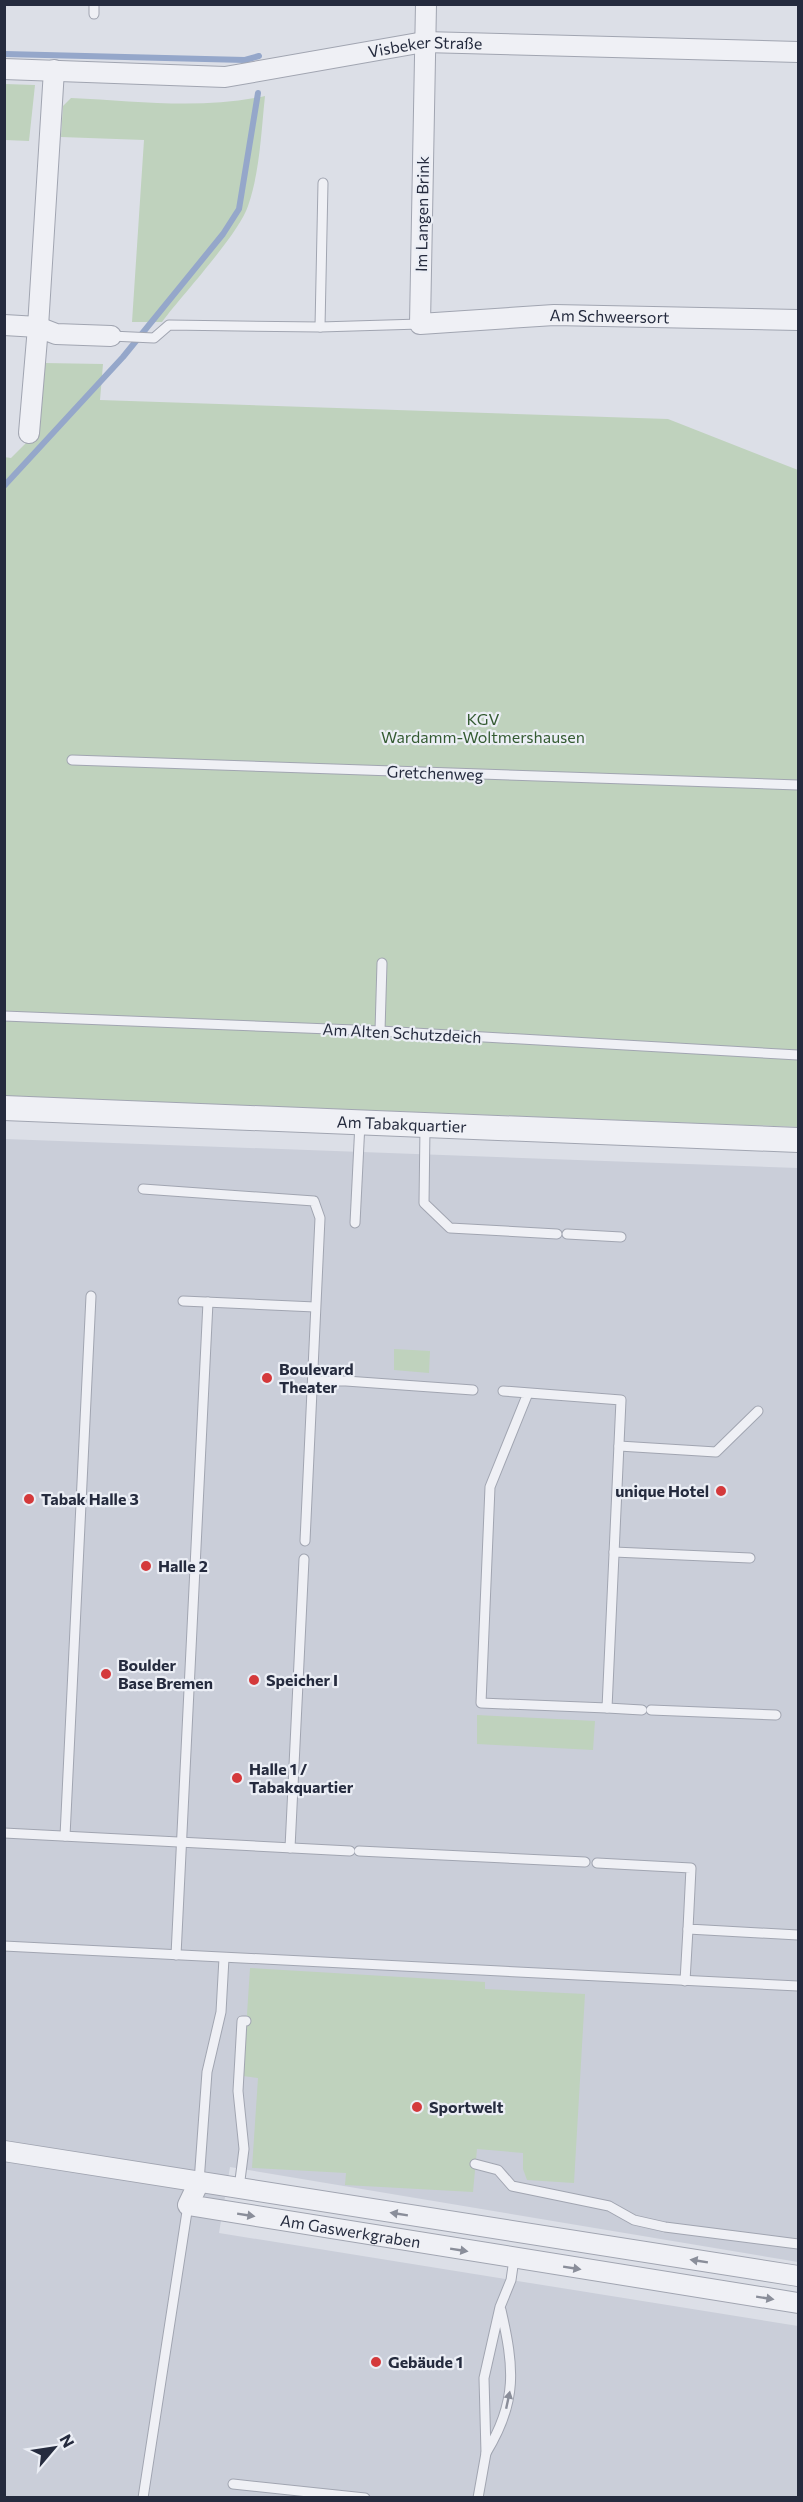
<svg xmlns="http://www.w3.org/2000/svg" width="803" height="2502" viewBox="0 0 803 2502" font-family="Commissioner,sans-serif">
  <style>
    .built { fill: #caced9 }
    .green { fill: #bfd2bd }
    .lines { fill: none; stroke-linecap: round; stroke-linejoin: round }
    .stream { stroke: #95a7ca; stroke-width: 6 }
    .service-casing { stroke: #a1a5b1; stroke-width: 11 }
    .minor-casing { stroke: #a1a5b1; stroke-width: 22 }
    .tertiary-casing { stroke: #a1a5b1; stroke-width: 26 }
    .service { stroke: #eff0f5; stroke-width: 9 }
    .minor { stroke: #eff0f5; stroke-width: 20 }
    .tertiary { stroke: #eff0f5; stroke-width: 24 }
    .oneway { fill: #8a8e9a }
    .poi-dot { fill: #d4393b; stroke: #ebeef5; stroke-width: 2 }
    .labels { text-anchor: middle; stroke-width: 4.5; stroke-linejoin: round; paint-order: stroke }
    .street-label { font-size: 16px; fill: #252b3e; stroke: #ebeef5 }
    .park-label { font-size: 16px; fill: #345b32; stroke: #ebeef5 }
    .poi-label { font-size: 16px; font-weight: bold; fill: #252b3e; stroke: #ebeef5; text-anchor: start }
  </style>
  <rect width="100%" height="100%" fill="#dcdfe7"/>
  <path class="built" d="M5,1139L798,1168V2262L230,2167L219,2233L798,2326V2497L5,2498Z"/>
  <g class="green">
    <path d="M5,84L35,85L29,141L5,140Z"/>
    <path d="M265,96C261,133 260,171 248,206C239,234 182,295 162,322H132L144,140L61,137L63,106L71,98C136,101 201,110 265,96Z"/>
    <path d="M44,363L103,364L100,400L668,419L798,470V1127L5,1096L4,457L11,458L39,430Z"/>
    <path d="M394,1349L430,1351L429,1373L394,1370Z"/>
    <path d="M477,1715L595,1721L593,1750L477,1744Z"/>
    <path d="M250,1968L485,1982V1989L585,1994L574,2183L527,2180L523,2169V2153L477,2149L473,2192L345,2185L346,2173L252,2168L258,2078L243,2076Z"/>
  </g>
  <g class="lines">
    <g class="stream">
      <path d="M5,54L245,60L259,56"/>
      <path d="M4,486L123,357L223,234L239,209L258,93"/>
    </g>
    <g class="service-casing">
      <g id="service">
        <path d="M94,14V4"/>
        <path d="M320,327L323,183"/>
        <path d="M111,336L154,338L169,325L320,327L420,324"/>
        <path d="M72,760L798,785"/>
        <path d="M4,1016L380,1031L798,1055"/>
        <path d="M380,1031L382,963"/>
        <path d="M425,1127L424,1203L450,1228L557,1234"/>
        <path d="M143,1189L314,1201L320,1218L305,1541"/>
        <path d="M355,1223L360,1123"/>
        <path d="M567,1234L621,1237"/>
        <path d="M183,1301L315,1307"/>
        <path d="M313,1381H346L473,1390"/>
        <path d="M503,1391L621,1400L607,1708L481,1703L490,1487L528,1393"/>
        <path d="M619,1446L716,1452L758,1411"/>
        <path d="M614,1552L750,1558"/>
        <path d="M607,1708L642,1710"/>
        <path d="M651,1710L776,1715"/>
        <path d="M4,1833L350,1851"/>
        <path d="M65,1836L91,1296"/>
        <path d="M290,1848L304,1559"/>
        <path d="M359,1851L585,1862"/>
        <path d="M597,1863L691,1868L688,1929L798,1935"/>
        <path d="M4,1946L798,1986"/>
        <path d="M176,1955L208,1302"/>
        <path d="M685,1981L688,1929"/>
        <path d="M475,2164L498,2170L512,2186L609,2206L634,2220L665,2227L798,2244"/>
        <path d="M199,2182L207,2072L221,2012L224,1958"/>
        <path d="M239,2188L244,2149L238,2091L242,2021H246"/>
        <path d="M486,2453C518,2401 514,2367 501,2310"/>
        <path d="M233,2484L365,2498"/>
        <path d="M143,2498L188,2205"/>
        <path d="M478,2498L486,2453L484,2378L500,2307L511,2280L514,2259"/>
      </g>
    </g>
    <g class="minor-casing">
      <g id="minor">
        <path id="s1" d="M426,4L420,324L554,315L798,320"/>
        <path id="s2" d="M4,69L225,77L424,42L798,52"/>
        <path d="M4,325L38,327L54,70"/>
        <path d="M29,433L38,327L56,334L111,336"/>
        <path d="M4,2151L798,2276"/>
        <path id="s3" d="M199,2182L188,2205L798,2303"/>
      </g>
    </g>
    <g class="tertiary-casing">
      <g id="tertiary">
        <path id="s4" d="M4,1108L798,1140"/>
      </g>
    </g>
    <use href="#service" class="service"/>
    <use href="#minor" class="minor"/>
    <use href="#tertiary" class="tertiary"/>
  </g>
  <defs><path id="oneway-solid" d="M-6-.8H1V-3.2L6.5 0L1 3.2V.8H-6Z" transform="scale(1.5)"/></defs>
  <g class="oneway">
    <use href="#oneway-solid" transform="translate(399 2214) rotate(-171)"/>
    <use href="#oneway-solid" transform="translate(246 2215) rotate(9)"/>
    <use href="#oneway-solid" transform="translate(459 2250) rotate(9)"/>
    <use href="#oneway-solid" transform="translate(699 2261) rotate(-171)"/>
    <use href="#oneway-solid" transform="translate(572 2268) rotate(9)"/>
    <use href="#oneway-solid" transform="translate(765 2298) rotate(9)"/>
    <use href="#oneway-solid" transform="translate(508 2400) rotate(-78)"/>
  </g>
  <g class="poi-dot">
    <circle cx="267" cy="1378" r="6"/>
    <circle cx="721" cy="1491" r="6"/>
    <circle cx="29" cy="1499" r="6"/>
    <circle cx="146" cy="1566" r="6"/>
    <circle cx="106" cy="1674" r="6"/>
    <circle cx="254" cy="1680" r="6"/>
    <circle cx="237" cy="1778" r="6"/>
    <circle cx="417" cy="2107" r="6"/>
    <circle cx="376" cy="2362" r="6"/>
  </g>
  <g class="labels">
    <g class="street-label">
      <text dy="6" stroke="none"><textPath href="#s2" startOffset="424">Visbeker Straße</textPath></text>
      <text transform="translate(422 214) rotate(-89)" y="6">Im Langen Brink</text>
      <text dy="6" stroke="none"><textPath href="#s1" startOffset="510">Am Schweersort</textPath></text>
      <text transform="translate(435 773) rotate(2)" y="6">Gretchenweg</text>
      <text transform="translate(402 1033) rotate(3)" y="6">Am Alten Schutzdeich</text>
      <text dy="6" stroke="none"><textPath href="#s4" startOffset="398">Am Tabakquartier</textPath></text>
      <text dy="6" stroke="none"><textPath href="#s3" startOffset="190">Am Gaswerkgraben</textPath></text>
    </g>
    <g class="park-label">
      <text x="483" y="725">KGV<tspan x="483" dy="18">Wardamm-Woltmershausen</tspan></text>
    </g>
    <g class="poi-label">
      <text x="279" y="1375">Boulevard<tspan x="279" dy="18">Theater</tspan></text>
      <text x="709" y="1497" text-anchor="end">unique Hotel</text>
      <text x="41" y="1505">Tabak Halle 3</text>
      <text x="158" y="1572">Halle 2</text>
      <text x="118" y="1671">Boulder<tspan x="118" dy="18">Base Bremen</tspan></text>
      <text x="266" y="1686">Speicher I</text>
      <text x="249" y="1775">Halle 1 /<tspan x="249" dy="18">Tabakquartier</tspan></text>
      <text x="429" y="2113">Sportwelt</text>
      <text x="388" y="2368">Gebäude 1</text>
    </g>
  </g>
  <rect width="803" height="2502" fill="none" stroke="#252b3e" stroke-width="12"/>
  <g transform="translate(54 2448) rotate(61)" stroke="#ebeef5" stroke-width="4.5" paint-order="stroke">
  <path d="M0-4.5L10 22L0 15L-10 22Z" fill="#252b3e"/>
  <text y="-9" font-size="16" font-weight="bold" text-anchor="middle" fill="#252b3e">N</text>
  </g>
</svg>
